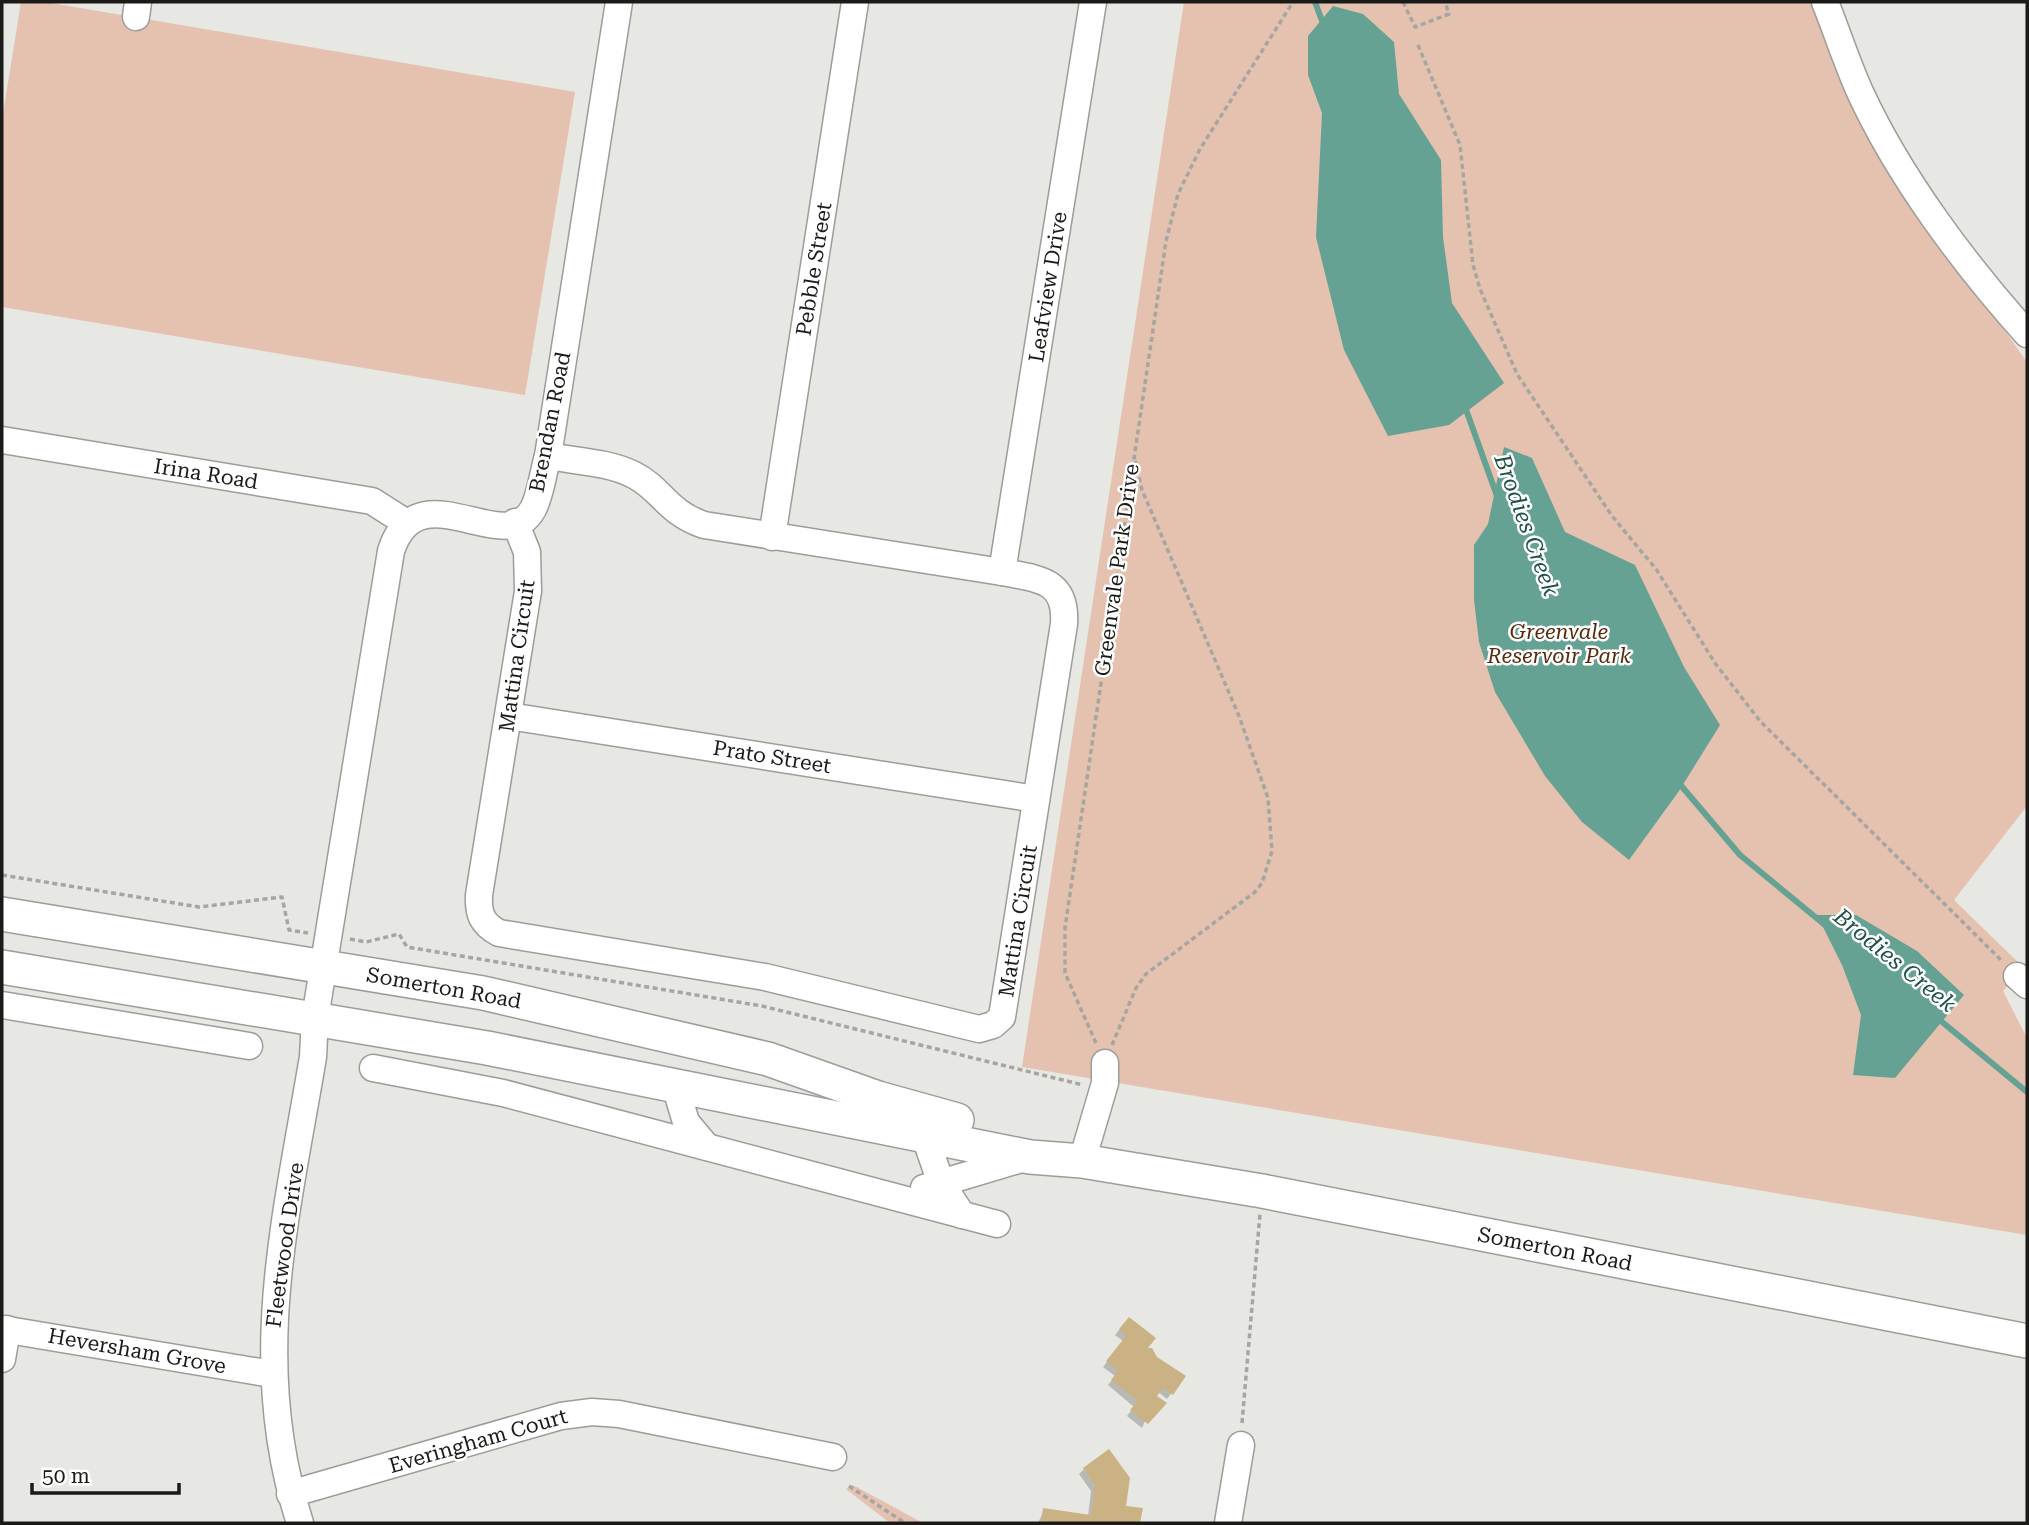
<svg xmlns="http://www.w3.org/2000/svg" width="2029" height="1525" viewBox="0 0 2029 1525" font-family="'Roboto Serif',serif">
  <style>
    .green { fill: #e4c2af }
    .water { fill: #65a293 }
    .shadow { fill: #0003 }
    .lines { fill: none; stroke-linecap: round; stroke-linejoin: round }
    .stream { stroke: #65a293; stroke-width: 6 }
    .building { fill: #cbb285 }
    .minor-casing { stroke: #9c9d98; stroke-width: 29 }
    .major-casing { stroke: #9c9d98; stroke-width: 36 }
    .path { stroke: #a5a5a1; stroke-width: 3.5; stroke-dasharray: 5 3.5; stroke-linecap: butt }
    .minor { stroke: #fff; stroke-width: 26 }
    .major { stroke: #fff; stroke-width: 33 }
    .labels { text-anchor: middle; stroke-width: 5; stroke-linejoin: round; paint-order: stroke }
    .street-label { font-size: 21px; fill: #1a1a18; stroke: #fff }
    .park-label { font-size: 21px; font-style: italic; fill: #572a0c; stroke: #fff }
    .water-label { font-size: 23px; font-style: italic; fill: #1e5246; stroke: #fff }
  </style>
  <rect width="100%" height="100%" fill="#e7e7e3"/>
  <g class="green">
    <path d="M21,2H45L575,92L525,395L2,307V120Z"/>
    <path d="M1184,2H1817L1864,133L2027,362V806L1954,900L2024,968L2003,991L2027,1038V1235L1022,1067Z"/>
    <path d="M853,1485L923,1523H890L846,1489Z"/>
  </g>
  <g class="water">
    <path d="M1333,6L1363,14L1394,42L1399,94L1441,160L1443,237L1452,303L1504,383L1449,425L1388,436L1344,350L1316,237L1322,113L1308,75V36Z"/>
    <path d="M1504,447L1532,458L1565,532L1635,565L1684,667L1720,725L1679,791L1629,860L1582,822L1545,776L1495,692L1479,642L1474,600V545L1488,524Z"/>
    <path d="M1817,915H1856L1917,951L1964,995L1895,1078L1853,1075L1861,1015L1842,965Z"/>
  </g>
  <g class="shadow">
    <path d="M1124,1324L1144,1351L1184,1377L1167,1399L1158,1392L1142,1428L1127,1416L1134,1407L1108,1385L1115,1376L1103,1367L1123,1341L1115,1335Z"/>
    <path d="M1084,1469L1124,1507L1141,1510L1139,1523H1038L1044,1510L1088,1516L1091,1491L1079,1474Z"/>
  </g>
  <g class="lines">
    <g class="stream">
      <path d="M1315,2L1324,26"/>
      <path d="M1464,404L1497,496"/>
      <path d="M1678,782L1740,855L1825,925"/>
      <path d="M1936,1017L2027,1092"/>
    </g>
  </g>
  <g class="building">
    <path d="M1129,1317L1156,1338L1148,1348H1152L1157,1357L1186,1376L1173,1395L1163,1388L1157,1396L1167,1403L1148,1424L1130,1410L1138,1401L1111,1380L1118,1371L1106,1361L1126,1336L1119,1329Z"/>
    <path d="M1109,1449L1130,1478L1126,1506L1143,1508L1140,1523H1041L1043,1508L1091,1515L1095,1485L1083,1468Z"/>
  </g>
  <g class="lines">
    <g class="minor-casing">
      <g id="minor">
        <path d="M1825,2C1837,32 1847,63 1860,92C1899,177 1965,265 2027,334"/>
        <path d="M136,17L138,2"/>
        <path d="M2,440L372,501L405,522"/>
        <path d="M515,522L527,552L528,591L479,895C478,914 482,924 499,933L765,977L979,1029L993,1025L1002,1017L1064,624C1067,579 1038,579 1002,572L704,525C666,512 662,489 634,475C609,462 575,461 548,456"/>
        <path d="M772,537L855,2"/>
        <path d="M1002,572L1093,2"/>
        <path d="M509,716L1036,799"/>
        <path d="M2017,976L2027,985"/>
        <path d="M2,1005L249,1046"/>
        <path d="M373,1068L503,1093L997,1224"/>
        <path d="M675,1085L686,1122L707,1147"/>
        <path d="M913,1126L924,1134L941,1183L962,1215"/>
        <path d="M1082,1161L1105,1083V1063"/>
        <path d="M924,1188L1028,1157"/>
        <path d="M2,1329L272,1374"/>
        <path d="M2,1359L7,1329"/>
        <path d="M290,1494L561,1416L592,1412L619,1414L833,1457"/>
        <path d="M300,1523C248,1363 286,1218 313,1057L315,1018L391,551C418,467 505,561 533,509C541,494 543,472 548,456L619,2"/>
        <path d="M1228,1523L1241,1445"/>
      </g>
    </g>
    <g class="major-casing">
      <g id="major">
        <path d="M2,914L483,993L768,1059L878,1098L957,1120"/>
        <path d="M2,967L487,1048L1030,1157L1082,1161L1262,1191L2027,1341"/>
      </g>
    </g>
    <g class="path">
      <path d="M1403,2L1415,27L1449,14L1445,2"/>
      <path d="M1418,45L1460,145L1473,265L1480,289L1517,374L1612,516L1656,569L1715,663L1760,721L2001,960"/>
      <path d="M2,875L199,907L282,897L289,930L308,933"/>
      <path d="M350,939L366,942L399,934L407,947L762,1006L1083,1085"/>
      <path d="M1096,1043L1065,973V928L1166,241L1178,194L1200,149L1293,2"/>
      <path d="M1112,1045L1136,988L1146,974L1255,892L1262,883L1272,851L1268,798L1239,716L1142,490L1135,460"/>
      <path d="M1242,1423L1260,1214"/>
      <path d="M849,1486L905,1523"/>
    </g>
    <use href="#minor" class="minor"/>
    <use href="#major" class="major"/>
  </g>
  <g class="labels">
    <g class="street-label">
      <text transform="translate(814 269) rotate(-81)" y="7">Pebble Street</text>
      <text transform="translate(1048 287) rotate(-81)" y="7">Leafview Drive</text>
      <text transform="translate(550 422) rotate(-79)" y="7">Brendan Road</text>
      <text transform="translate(206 474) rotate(9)" y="7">Irina Road</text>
      <text transform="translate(1117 570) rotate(-82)" y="7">Greenvale Park Drive</text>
      <text transform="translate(517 656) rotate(-82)" y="7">Mattina Circuit</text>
      <text transform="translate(772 757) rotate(9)" y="7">Prato Street</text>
      <text transform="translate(1018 921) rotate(-81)" y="7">Mattina Circuit</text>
      <text transform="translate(444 988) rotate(10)" y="7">Somerton Road</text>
      <text transform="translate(285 1245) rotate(-82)" y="7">Fleetwood Drive</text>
      <text transform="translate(1555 1249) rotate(11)" y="7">Somerton Road</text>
      <text transform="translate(137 1351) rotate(10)" y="7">Heversham Grove</text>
      <text transform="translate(478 1441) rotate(-16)" y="7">Everingham Court</text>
    </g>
    <g class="park-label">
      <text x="1559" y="639">Greenvale<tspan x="1559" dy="24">Reservoir Park</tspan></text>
    </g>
    <g class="water-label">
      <text transform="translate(1527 525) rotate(70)" y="8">Brodies Creek</text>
      <text transform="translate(1895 960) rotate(39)" y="8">Brodies Creek</text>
    </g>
  </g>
  <rect width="2029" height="1525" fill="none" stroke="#1a1a18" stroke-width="7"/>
  <path d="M32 1483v10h147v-10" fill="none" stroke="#1a1a18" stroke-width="3.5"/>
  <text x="42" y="1483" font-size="21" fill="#1a1a18" stroke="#ffffff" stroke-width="5" paint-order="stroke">50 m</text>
</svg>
